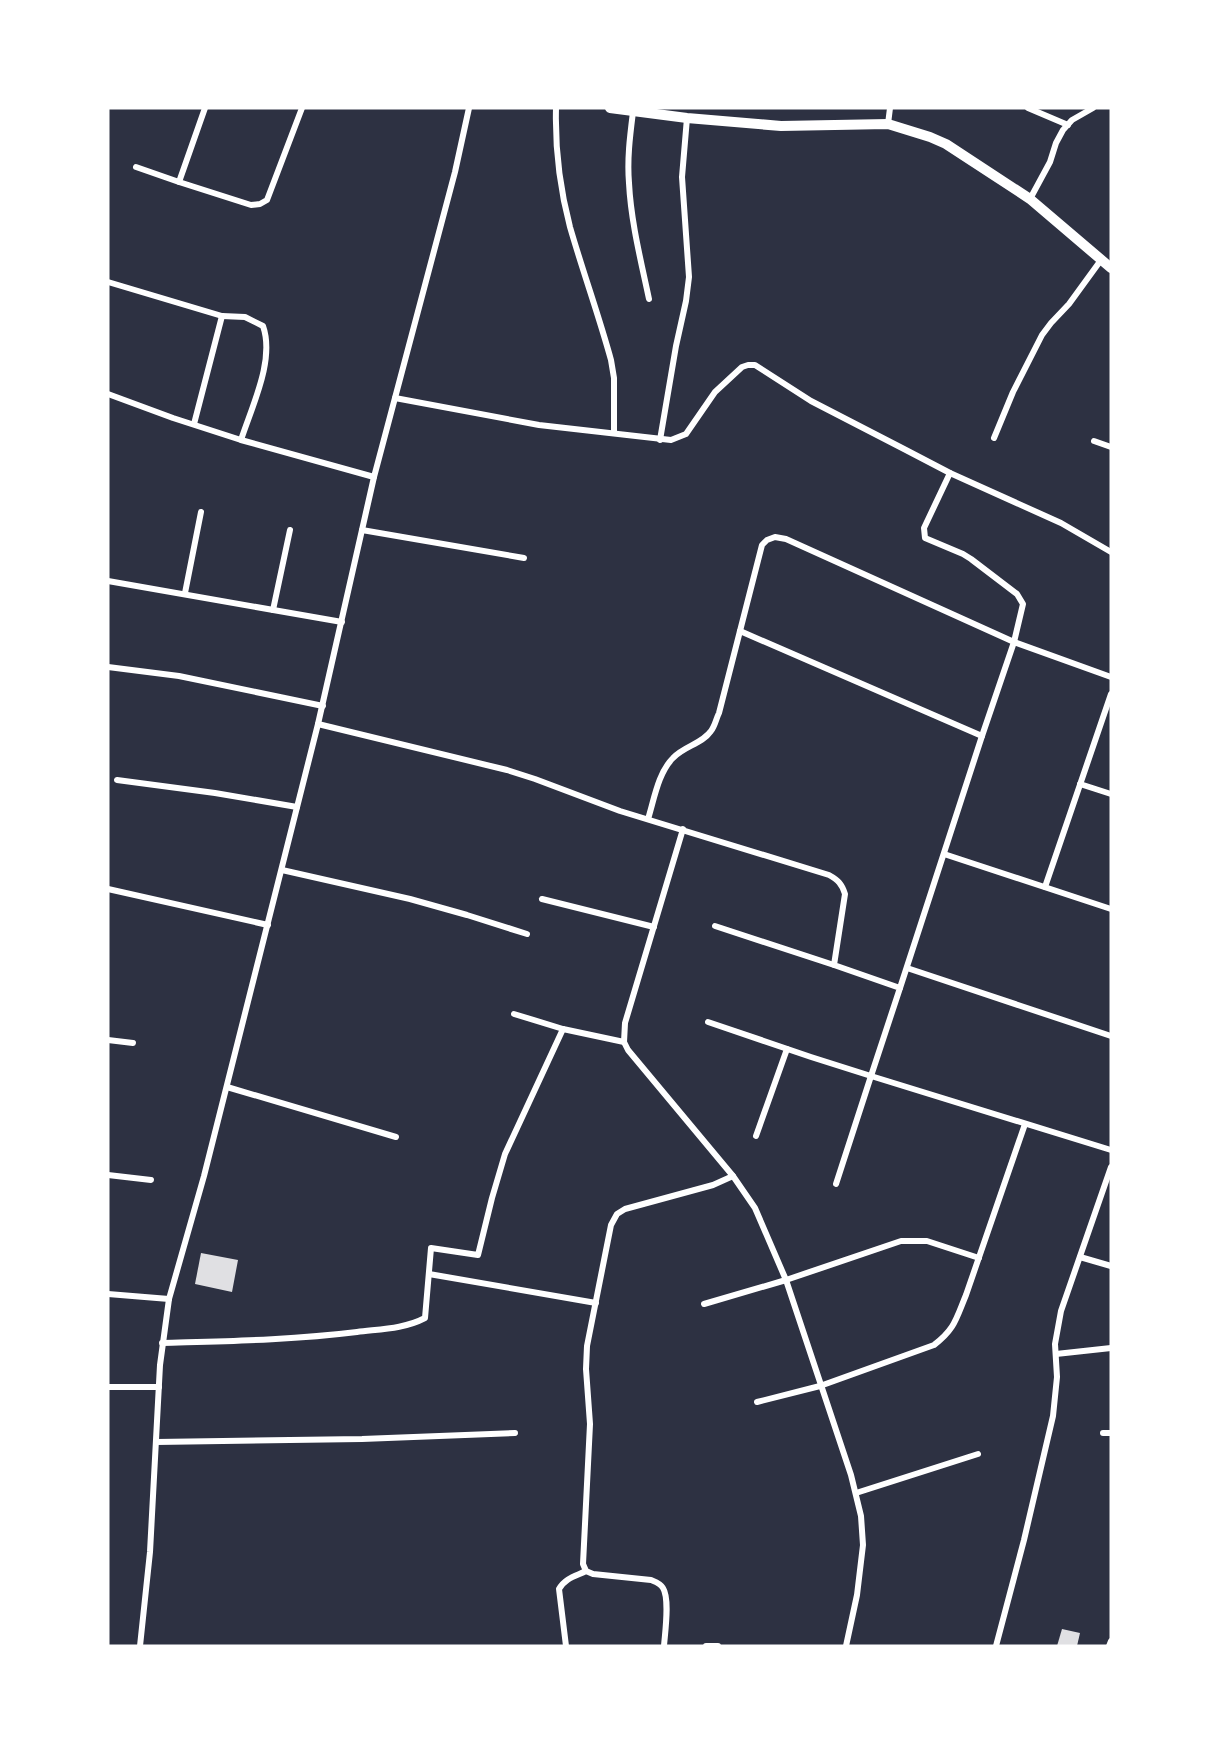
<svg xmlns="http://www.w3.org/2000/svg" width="1219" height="1754" viewBox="0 0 1219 1754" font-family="Quicksand,sans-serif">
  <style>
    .building { fill: #e0e0e3 }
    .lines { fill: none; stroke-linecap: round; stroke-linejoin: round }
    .minor { stroke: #fff; stroke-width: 6 }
    .tertiary { stroke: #fff; stroke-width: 10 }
  </style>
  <rect width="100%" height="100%" fill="#2d3142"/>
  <g class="building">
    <path d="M201,1253L238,1260L232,1292L195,1284Z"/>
    <path d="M1062,1629L1080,1633L1077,1646H1057Z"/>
  </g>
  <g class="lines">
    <g class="minor">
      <path d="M205,108L179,182L251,205L260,204L267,200L302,108"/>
      <path d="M469,108L455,172L374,477L318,724L507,770L535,779L620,811L829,875C838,880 842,884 845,894L834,965L900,988L871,1076L811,1057L708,1022"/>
      <path d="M556,108C555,147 560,189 570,227C583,272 599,316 611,360L614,378V433"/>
      <path d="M1028,108L1068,125"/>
      <path d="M633,112C630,136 627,159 629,183C631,222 641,261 649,299"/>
      <path d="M888,124L890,108"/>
      <path d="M136,167L179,182"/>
      <path d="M1030,199L1050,162L1056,143L1063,130L1072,120L1093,108"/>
      <path d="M108,282L222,316L245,317L263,326C275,360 252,406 241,440"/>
      <path d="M108,394L173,418L241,440L374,477"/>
      <path d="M395,398L539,425L671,440L686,434L715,392L742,367L748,365H755L811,401L904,449L950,473L1061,523L1111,552"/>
      <path d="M194,424L222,316"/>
      <path d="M994,438L1013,392L1042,335L1051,323L1069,304L1101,260"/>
      <path d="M660,440L676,346L686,301L689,277L682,177L687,118"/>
      <path d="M1094,441L1111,447"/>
      <path d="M362,530L524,558"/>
      <path d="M108,581L342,622"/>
      <path d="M185,593L201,512"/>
      <path d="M273,610L290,530"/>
      <path d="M740,631L982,736"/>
      <path d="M108,667L179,676L323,706"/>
      <path d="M117,780L215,793L297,807"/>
      <path d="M1080,784L1111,794"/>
      <path d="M648,819C654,800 658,773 673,758C684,746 702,744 711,731C715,726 716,719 719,713L762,545L767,540L775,537L786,539L1014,642L1111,677"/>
      <path d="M683,829L625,1023L624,1042L628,1050L733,1176L755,1208L786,1280L851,1475L861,1516L863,1545L857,1595L846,1646"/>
      <path d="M944,854L1111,909"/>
      <path d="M282,870L410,899L467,915L527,934"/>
      <path d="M1045,887L1111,694"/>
      <path d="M108,889L268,925"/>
      <path d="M542,899L654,927"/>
      <path d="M715,926L834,965"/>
      <path d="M907,968L1111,1036"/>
      <path d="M900,988L982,736L1014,642L1023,604L1017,594L971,559L963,554L925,538L924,528L950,473"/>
      <path d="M514,1014L563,1029L624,1042"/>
      <path d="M108,1040L133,1043"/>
      <path d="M227,1087L396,1137"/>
      <path d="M756,1136L787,1049"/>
      <path d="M108,1175L151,1180"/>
      <path d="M836,1184L871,1076L1111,1150"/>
      <path d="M1080,1257L1111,1266"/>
      <path d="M429,1274L596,1303"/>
      <path d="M108,1294L169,1299"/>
      <path d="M704,1304L786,1280L901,1241H927L979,1258"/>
      <path d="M162,1343C227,1341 292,1340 357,1332C380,1329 404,1329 425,1318L431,1248L478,1255L492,1198L505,1154L563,1029"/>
      <path d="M1056,1354L1111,1348"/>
      <path d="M108,1387H159"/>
      <path d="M757,1402L820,1386L934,1345C955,1329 956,1319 966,1295L1025,1124"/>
      <path d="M1103,1433H1111"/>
      <path d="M156,1442L362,1439L515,1433"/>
      <path d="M856,1493L978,1454"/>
      <path d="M140,1646L150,1552L160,1365L169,1299L204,1176L318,724"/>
      <path d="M566,1646L559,1589C565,1578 576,1576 586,1571"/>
      <path d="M664,1646C665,1632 670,1599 663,1588C660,1583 656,1582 651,1580L593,1574L586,1571L583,1564L590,1424L586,1369L587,1346L611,1225L617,1214L625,1209L713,1185L733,1176"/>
      <path d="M706,1646H718"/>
      <path d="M996,1646L1024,1540L1053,1416L1057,1377L1055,1344L1061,1311L1111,1167"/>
      <path d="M1109,1646L1111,1641"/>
    </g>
    <path class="tertiary" d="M610,108L687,118L781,126L888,124L930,137L946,144L1030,199L1111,268"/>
  </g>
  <rect width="1219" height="1754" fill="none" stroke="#ffffff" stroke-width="219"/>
</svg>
